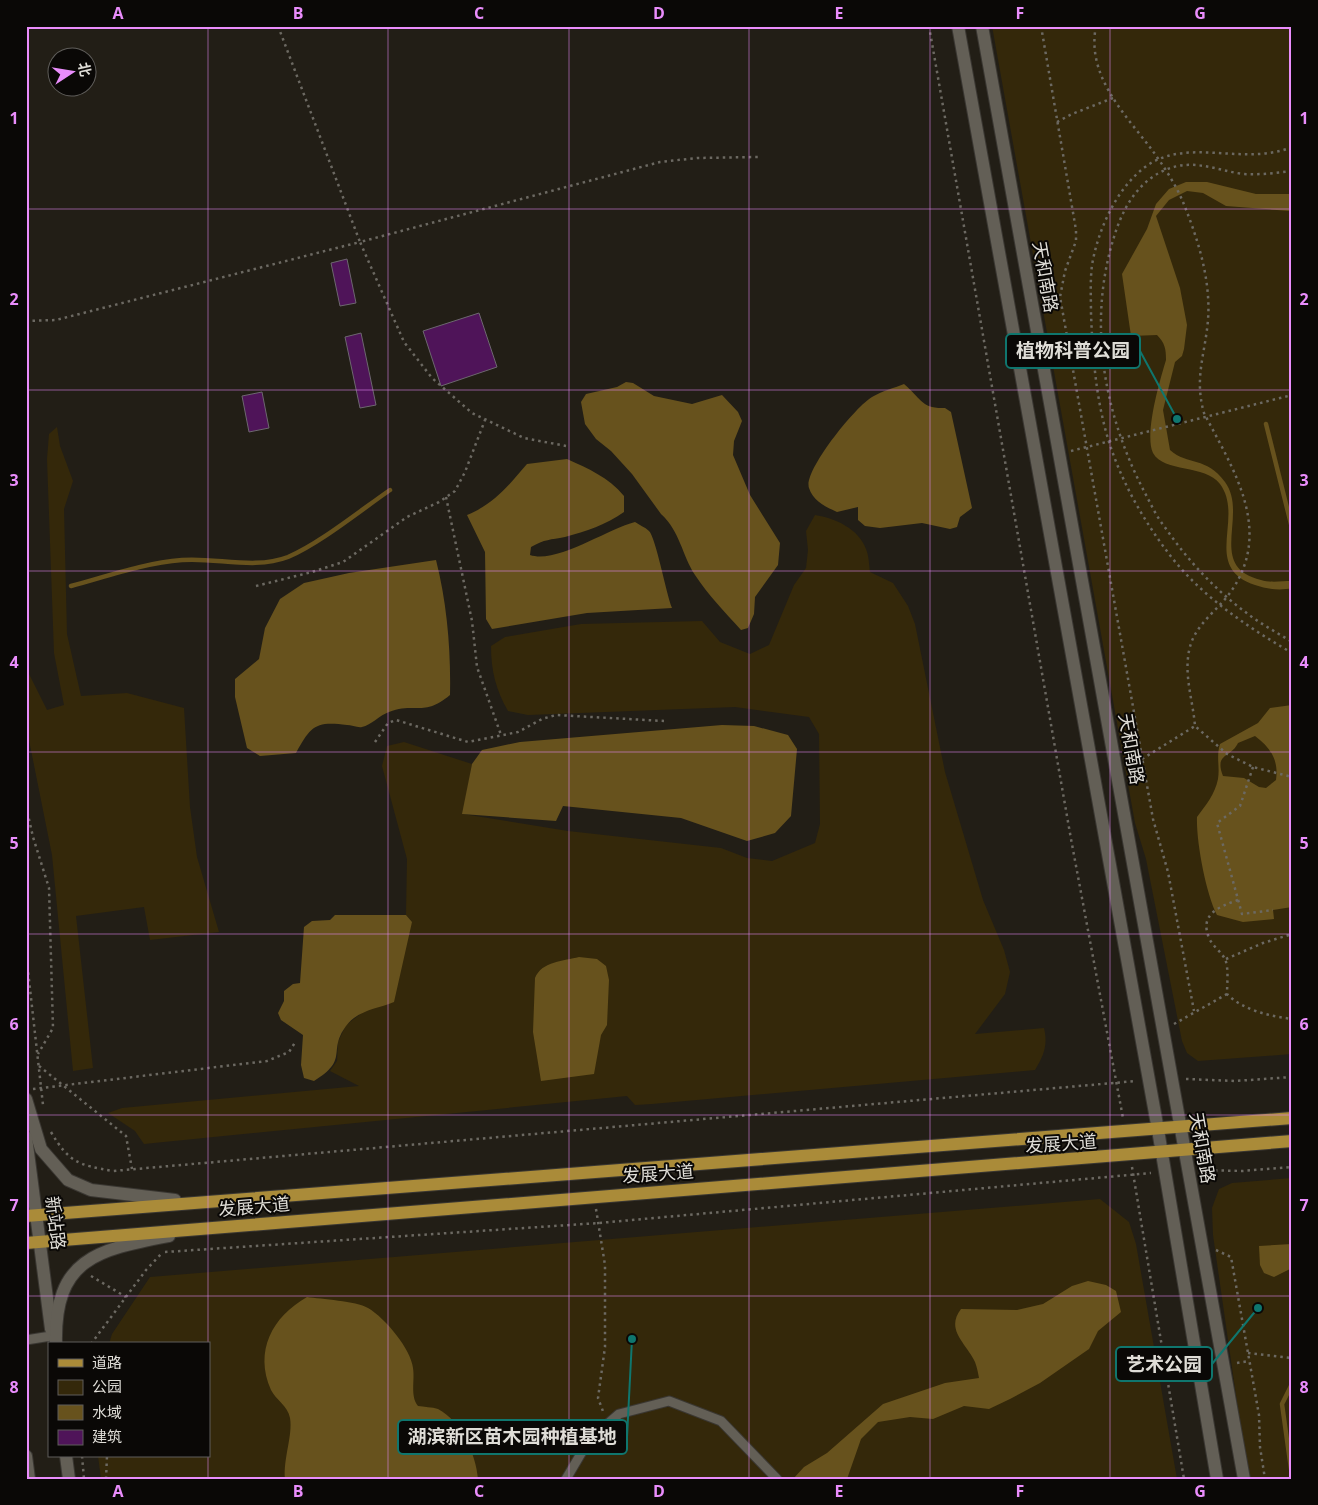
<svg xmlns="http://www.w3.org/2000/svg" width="1318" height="1505" viewBox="0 0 1318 1505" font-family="'Open Sans','Noto Sans SC',sans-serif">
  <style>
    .green { fill: #34280a }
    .water { fill: #67521d; fill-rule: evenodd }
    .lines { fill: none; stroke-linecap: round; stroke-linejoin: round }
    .stream { stroke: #67521d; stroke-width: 4.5 }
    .building { fill: #4f1459; stroke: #6d676f }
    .service-casing { stroke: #3a3732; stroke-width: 11 }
    .tertiary-casing { stroke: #3a3732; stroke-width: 14 }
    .primary-casing { stroke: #3a3732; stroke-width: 14 }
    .path { stroke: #6c6962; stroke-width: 2.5; stroke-dasharray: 2.5 4; stroke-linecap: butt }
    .service { stroke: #635f56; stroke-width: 9 }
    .tertiary { stroke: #635f56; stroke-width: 12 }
    .primary { stroke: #aa8b39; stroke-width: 12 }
    .grid { fill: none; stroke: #ea8dfc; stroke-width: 1; stroke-opacity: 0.55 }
    .labels { text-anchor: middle; stroke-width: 4; stroke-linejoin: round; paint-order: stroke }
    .street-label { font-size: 18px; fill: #dfddd7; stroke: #0a0806 }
    .leader { fill: none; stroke: #0f766e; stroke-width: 2 }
    .callout-dot { fill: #0f766e; stroke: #0a0806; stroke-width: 2 }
    .callout { fill: #0a0806; stroke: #0f766e; stroke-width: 2 }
    .callout-label { font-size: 19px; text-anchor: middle; font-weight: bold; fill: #dfddd7 }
    .neatline { fill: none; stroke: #ea8dfc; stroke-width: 2 }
    .grid-label { font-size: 16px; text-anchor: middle; font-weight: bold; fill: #ea8dfc }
  </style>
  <rect width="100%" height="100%" fill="#221e16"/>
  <g class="green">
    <path d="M992,26H1292V1054L1198,1061L1187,1053L1182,1041L1146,859L1135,823Z"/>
    <path d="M57,427L60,446L73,481L64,509L67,634L81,696L127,693L184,708L190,807L197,857L219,932L150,940L144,907L76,916L93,1068L73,1071L52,855L26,725V668L47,710L64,705L54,653L47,459L49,434Z"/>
    <path d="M815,515C835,518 859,529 866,549C869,556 869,565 870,572L893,583L908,606L915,624L945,772L983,900L1004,950L1010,972L1005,994L975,1034L1044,1028C1048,1045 1044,1055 1035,1070L652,1104L635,1105L627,1096L144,1144L135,1131L108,1113L122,1108L359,1086L330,1071L337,1061L338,1042L346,1025L367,1009L412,922L406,915L407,859L382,766L387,746L404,742L472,764L463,814L568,831L721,848L747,858L772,861L815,843L820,824L819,734L809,717L735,707L528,715L508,711C496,690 491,671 491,646L505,637L581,624L702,621L720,642L750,654L769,645L794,585L806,568L808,550L806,531Z"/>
    <path d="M1292,1178V1479H1248L1213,1235L1212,1208L1219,1189L1232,1183Z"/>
    <path d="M1100,1199L1129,1222L1136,1244L1177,1479H101L98,1456H209V1344H109L112,1334L150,1277Z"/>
  </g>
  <g class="water">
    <path d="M1186,182H1207L1256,194H1292L1290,211L1226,206L1203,193L1187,191L1169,200L1156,216L1180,288L1187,325L1184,349L1182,356L1175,362L1163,410L1170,450C1188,466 1206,456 1225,482C1249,515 1206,567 1261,580C1270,583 1282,581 1292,581V588C1280,591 1267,589 1255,585C1201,567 1245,518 1220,484C1205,464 1164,473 1153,453C1144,434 1160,380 1166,360C1166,349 1165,343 1157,335L1131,336L1122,274L1147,229L1156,204L1169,189Z"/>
    <path d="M626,382L633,383L654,396L692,404L722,395L738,412L742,421L734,441L733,455L750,495L780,543L778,565L755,597L754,614L748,628L741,630C725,612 708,595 695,575C682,555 680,531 661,514L632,474L611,451L596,439L585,424L581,402L586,394L617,387Z"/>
    <path d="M904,384C921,398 921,409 945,408L951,412L972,508L960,517L957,527L950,529L922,523L880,528L865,526L858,520V507L837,512C826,507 813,501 809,488C803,471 856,406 872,397C882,391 894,388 904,384Z"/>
    <path d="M567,459C589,469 608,477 624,496V512C606,525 586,531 565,537C550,540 545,539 531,547L530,555C557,564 607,529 635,522C639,525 645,527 649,531C656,538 666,593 672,608L587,613L492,629L486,619L485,552L467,515C494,504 509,485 527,464Z"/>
    <path d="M436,560C447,603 451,651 450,695C424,717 415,702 389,712C380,715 371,725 362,727C358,728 351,725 347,725C315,721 311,726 296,753L260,756L247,748L235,697V679L259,659L265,628L280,599L304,583L349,573Z"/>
    <path d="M1292,705V907L1273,910L1274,919L1243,922L1217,915C1206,894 1196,841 1197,817C1206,805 1215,794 1218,779C1220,766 1216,757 1220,744L1258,723L1270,708ZM1255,736C1270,747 1279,760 1276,780L1266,788L1259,787L1244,778L1223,776C1214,753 1231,758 1238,743Z"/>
    <path d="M722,725L754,726L788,735L797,749L791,816L775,833L747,841L681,818L563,806L556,821L462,814L472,764L482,750L520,742Z"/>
    <path d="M335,915H406L412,922L394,1002C377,1009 358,1010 346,1026C327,1052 350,1059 314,1081L304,1078L301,1065L303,1035L281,1020L278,1013L284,1001V991L293,984L300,983L304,927L312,921L330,920Z"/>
    <path d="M579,957L597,959L606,966L609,980L607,1025L601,1035L594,1074L541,1081L533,1032L535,978C542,961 564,961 579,957Z"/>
    <path d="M1292,1244V1268L1274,1277L1264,1273L1260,1265L1259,1246Z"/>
    <path d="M1088,1281L1106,1285L1116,1291L1121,1312L1098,1331L1089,1349L1040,1383L1010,1399L989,1409L964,1406L933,1419L910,1417L878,1422L861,1439L847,1479H793L804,1467L827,1453L883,1404L945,1383L979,1378C978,1373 977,1367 975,1362C966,1343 945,1330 961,1309L1017,1310L1043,1304L1072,1286Z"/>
    <path d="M307,1297C321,1299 356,1301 368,1308C385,1318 411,1349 413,1368C415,1381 410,1396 418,1406C424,1407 432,1407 438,1409C461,1421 476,1454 478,1479H285C283,1459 293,1435 290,1418C288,1406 276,1400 271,1390C254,1351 272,1317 307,1297Z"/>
  </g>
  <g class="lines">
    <g class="stream">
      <path d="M1266,424L1292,528"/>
      <path d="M71,586C108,576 144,563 182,560C216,557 254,570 288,557C319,544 361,510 390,490"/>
      <path d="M1292,1384L1282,1404L1292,1476"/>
    </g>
  </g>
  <g class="building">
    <path d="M347,259L356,303L340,306L331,263Z"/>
    <path d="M479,313L497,367L441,386L423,331Z"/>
    <path d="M361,333L376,405L360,408L345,337Z"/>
    <path d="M262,392L269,428L249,432L242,396Z"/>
  </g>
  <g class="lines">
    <g class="service-casing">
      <g id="service">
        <path d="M26,1340L51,1336"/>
        <path d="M566,1479L589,1440L619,1414L669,1401L721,1421L777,1479"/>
      </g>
    </g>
    <g class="tertiary-casing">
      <g id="tertiary">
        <path d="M958,26L1158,1130L1217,1479"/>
        <path d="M982,26L1244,1479"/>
        <path d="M26,1099L41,1149L68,1180L91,1190L175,1200"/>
        <path d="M26,1137L51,1329"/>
        <path d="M56,1344C54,1258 97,1250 169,1236"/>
        <path d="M26,1456L29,1479"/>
        <path d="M66,1456L69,1479"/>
      </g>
    </g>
    <g class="primary-casing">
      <g id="primary">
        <path d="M26,1216L1292,1118"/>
        <path d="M26,1243L1292,1141"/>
      </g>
    </g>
    <g class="path">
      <path d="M278,26L360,242L660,162L697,158L758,157"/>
      <path d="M929,26L1071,839L1123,1118"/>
      <path d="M1041,26L1076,230V241L1065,271L1060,297L1153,819L1168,872L1194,1011"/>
      <path d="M1096,26C1086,76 1125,114 1152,150C1163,165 1176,185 1183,202C1198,239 1211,280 1208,320C1205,355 1194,378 1204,413C1233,469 1273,529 1232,590C1218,611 1194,624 1189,651C1184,676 1193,701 1195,726L1227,754L1253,767L1292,777"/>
      <path d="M1057,122L1072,114L1113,98"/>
      <path d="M1292,147C1243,167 1187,136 1145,167C1116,189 1098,230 1092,265C1090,281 1091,299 1091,314C1093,363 1097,413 1115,459C1128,493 1147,525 1169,554C1201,596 1246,626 1292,653"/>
      <path d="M1292,171C1276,173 1259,175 1243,174C1215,170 1193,158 1165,170C1137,182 1122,210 1114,237C1087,323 1104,415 1145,493C1151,504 1156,516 1164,526C1186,558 1213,588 1244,611C1259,623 1276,632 1292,642"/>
      <path d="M26,321L56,320L360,242L404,342L432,378L472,413L524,438L566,446"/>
      <path d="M1071,451L1292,395"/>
      <path d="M446,497L472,621L477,667L501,735"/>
      <path d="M256,586L312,572L343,562L407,517L439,502L455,491L465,472L485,420"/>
      <path d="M375,742L388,723L396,720L468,742L518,732L542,719L556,715L664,721"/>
      <path d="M1142,759L1195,726"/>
      <path d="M1253,767L1240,806L1217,823L1242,914L1273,910"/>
      <path d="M26,806L33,837L49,888L53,1028L38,1054"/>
      <path d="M1238,900C1218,907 1198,915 1210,940C1214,947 1221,952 1225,959C1229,968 1227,984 1227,994C1243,1010 1269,1016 1292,1019"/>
      <path d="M26,953L43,1105"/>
      <path d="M1226,959L1263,943L1292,934"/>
      <path d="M1174,1024L1227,994"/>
      <path d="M39,1066L126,1136L132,1169"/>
      <path d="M1186,1079L1235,1081L1292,1077"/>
      <path d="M33,1089L267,1061L289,1052L296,1041"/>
      <path d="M51,1132C69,1163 79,1165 113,1171L1136,1081"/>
      <path d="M1132,1167L1184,1479"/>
      <path d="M1202,1170L1242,1171L1292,1167"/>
      <path d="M596,1209L605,1265V1347L598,1398L604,1414"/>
      <path d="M1216,1250L1231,1257L1259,1415L1260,1447L1265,1479"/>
      <path d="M165,1252L599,1223L1151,1173"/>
      <path d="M91,1276L126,1297"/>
      <path d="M91,1344L146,1270L163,1252"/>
      <path d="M1248,1353L1292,1358"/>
      <path d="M1237,1363L1249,1361"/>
      <path d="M82,1456L84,1479"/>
      <path d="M106,1479L107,1456"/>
    </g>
    <use href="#service" class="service"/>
    <use href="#tertiary" class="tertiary"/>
    <use href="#primary" class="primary"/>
  </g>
  <path class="grid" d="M208,26V1344M388,26V1479M569,26V1479M749,26V1479M930,26V1479M1110,26V1479M26,209H1292M26,390H1292M26,571H1292M26,752H1292M26,934H1292M26,1115H1292M26,1296H1292M208,1456V1479"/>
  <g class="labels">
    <g class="street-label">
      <text transform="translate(1045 277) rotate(80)" y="6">天和南路</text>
      <text transform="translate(1131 749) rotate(80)" y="6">天和南路</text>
      <text transform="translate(1061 1144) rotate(-4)" y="6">发展大道</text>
      <text transform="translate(1202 1148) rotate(80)" y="6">天和南路</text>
      <text transform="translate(658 1174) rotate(-4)" y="6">发展大道</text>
      <text transform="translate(254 1207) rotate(-5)" y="6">发展大道</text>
      <text transform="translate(55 1223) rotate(83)" y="6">新站路</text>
    </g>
  </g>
  <path class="leader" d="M1177 419L1140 351M1258 1308L1212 1364M632 1339L627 1437"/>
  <g class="callout-dot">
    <circle cx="1177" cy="419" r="5"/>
    <circle cx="1258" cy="1308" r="5"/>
    <circle cx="632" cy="1339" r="5"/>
  </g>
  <g class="callout">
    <rect x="1006" y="334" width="134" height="34" rx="5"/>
    <rect x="1116" y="1347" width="96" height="34" rx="5"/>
    <rect x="398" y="1420" width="229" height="34" rx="5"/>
  </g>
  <g class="callout-label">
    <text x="1073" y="357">植物科普公园</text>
    <text x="1164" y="1371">艺术公园</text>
    <text x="512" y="1443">湖滨新区苗木园种植基地</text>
  </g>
  <rect width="1318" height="1505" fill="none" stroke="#0a0806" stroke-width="55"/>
  <rect x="48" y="1342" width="162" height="115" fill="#0a0806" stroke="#5f5d5a"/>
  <rect x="58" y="1359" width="25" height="8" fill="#aa8b39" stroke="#5f5d5a"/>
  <text x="92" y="1368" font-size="15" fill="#dfddd7">道路</text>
  <rect x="58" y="1380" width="25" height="15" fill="#34280a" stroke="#5f5d5a"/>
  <text x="92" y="1392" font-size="15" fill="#dfddd7">公园</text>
  <rect x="58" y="1405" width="25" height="15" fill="#67521d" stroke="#5f5d5a"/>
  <text x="92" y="1418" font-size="15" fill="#dfddd7">水域</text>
  <rect x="58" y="1430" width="25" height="15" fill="#4f1459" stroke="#5f5d5a"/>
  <text x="92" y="1442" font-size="15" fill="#dfddd7">建筑</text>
  <g transform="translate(72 72) rotate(78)"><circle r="24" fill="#0a0806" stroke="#5f5d5a"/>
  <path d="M0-4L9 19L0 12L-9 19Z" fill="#ea8dfc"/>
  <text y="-8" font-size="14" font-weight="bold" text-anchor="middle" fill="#dfddd7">北</text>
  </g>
  <rect x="28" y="28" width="1262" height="1450" class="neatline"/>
  <g class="grid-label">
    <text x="118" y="19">A</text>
    <text x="298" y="19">B</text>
    <text x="479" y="19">C</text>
    <text x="659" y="19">D</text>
    <text x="839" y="19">E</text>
    <text x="1020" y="19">F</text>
    <text x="1200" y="19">G</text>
    <text x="14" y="124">1</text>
    <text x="1304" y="124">1</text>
    <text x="14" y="305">2</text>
    <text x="1304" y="305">2</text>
    <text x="14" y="486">3</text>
    <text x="1304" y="486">3</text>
    <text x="14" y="668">4</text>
    <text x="1304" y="668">4</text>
    <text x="14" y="849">5</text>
    <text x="1304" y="849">5</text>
    <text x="14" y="1030">6</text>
    <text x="1304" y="1030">6</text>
    <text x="14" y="1211">7</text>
    <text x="1304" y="1211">7</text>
    <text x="14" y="1393">8</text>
    <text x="1304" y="1393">8</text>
    <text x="118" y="1497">A</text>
    <text x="298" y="1497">B</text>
    <text x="479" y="1497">C</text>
    <text x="659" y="1497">D</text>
    <text x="839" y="1497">E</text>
    <text x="1020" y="1497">F</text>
    <text x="1200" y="1497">G</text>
  </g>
</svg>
